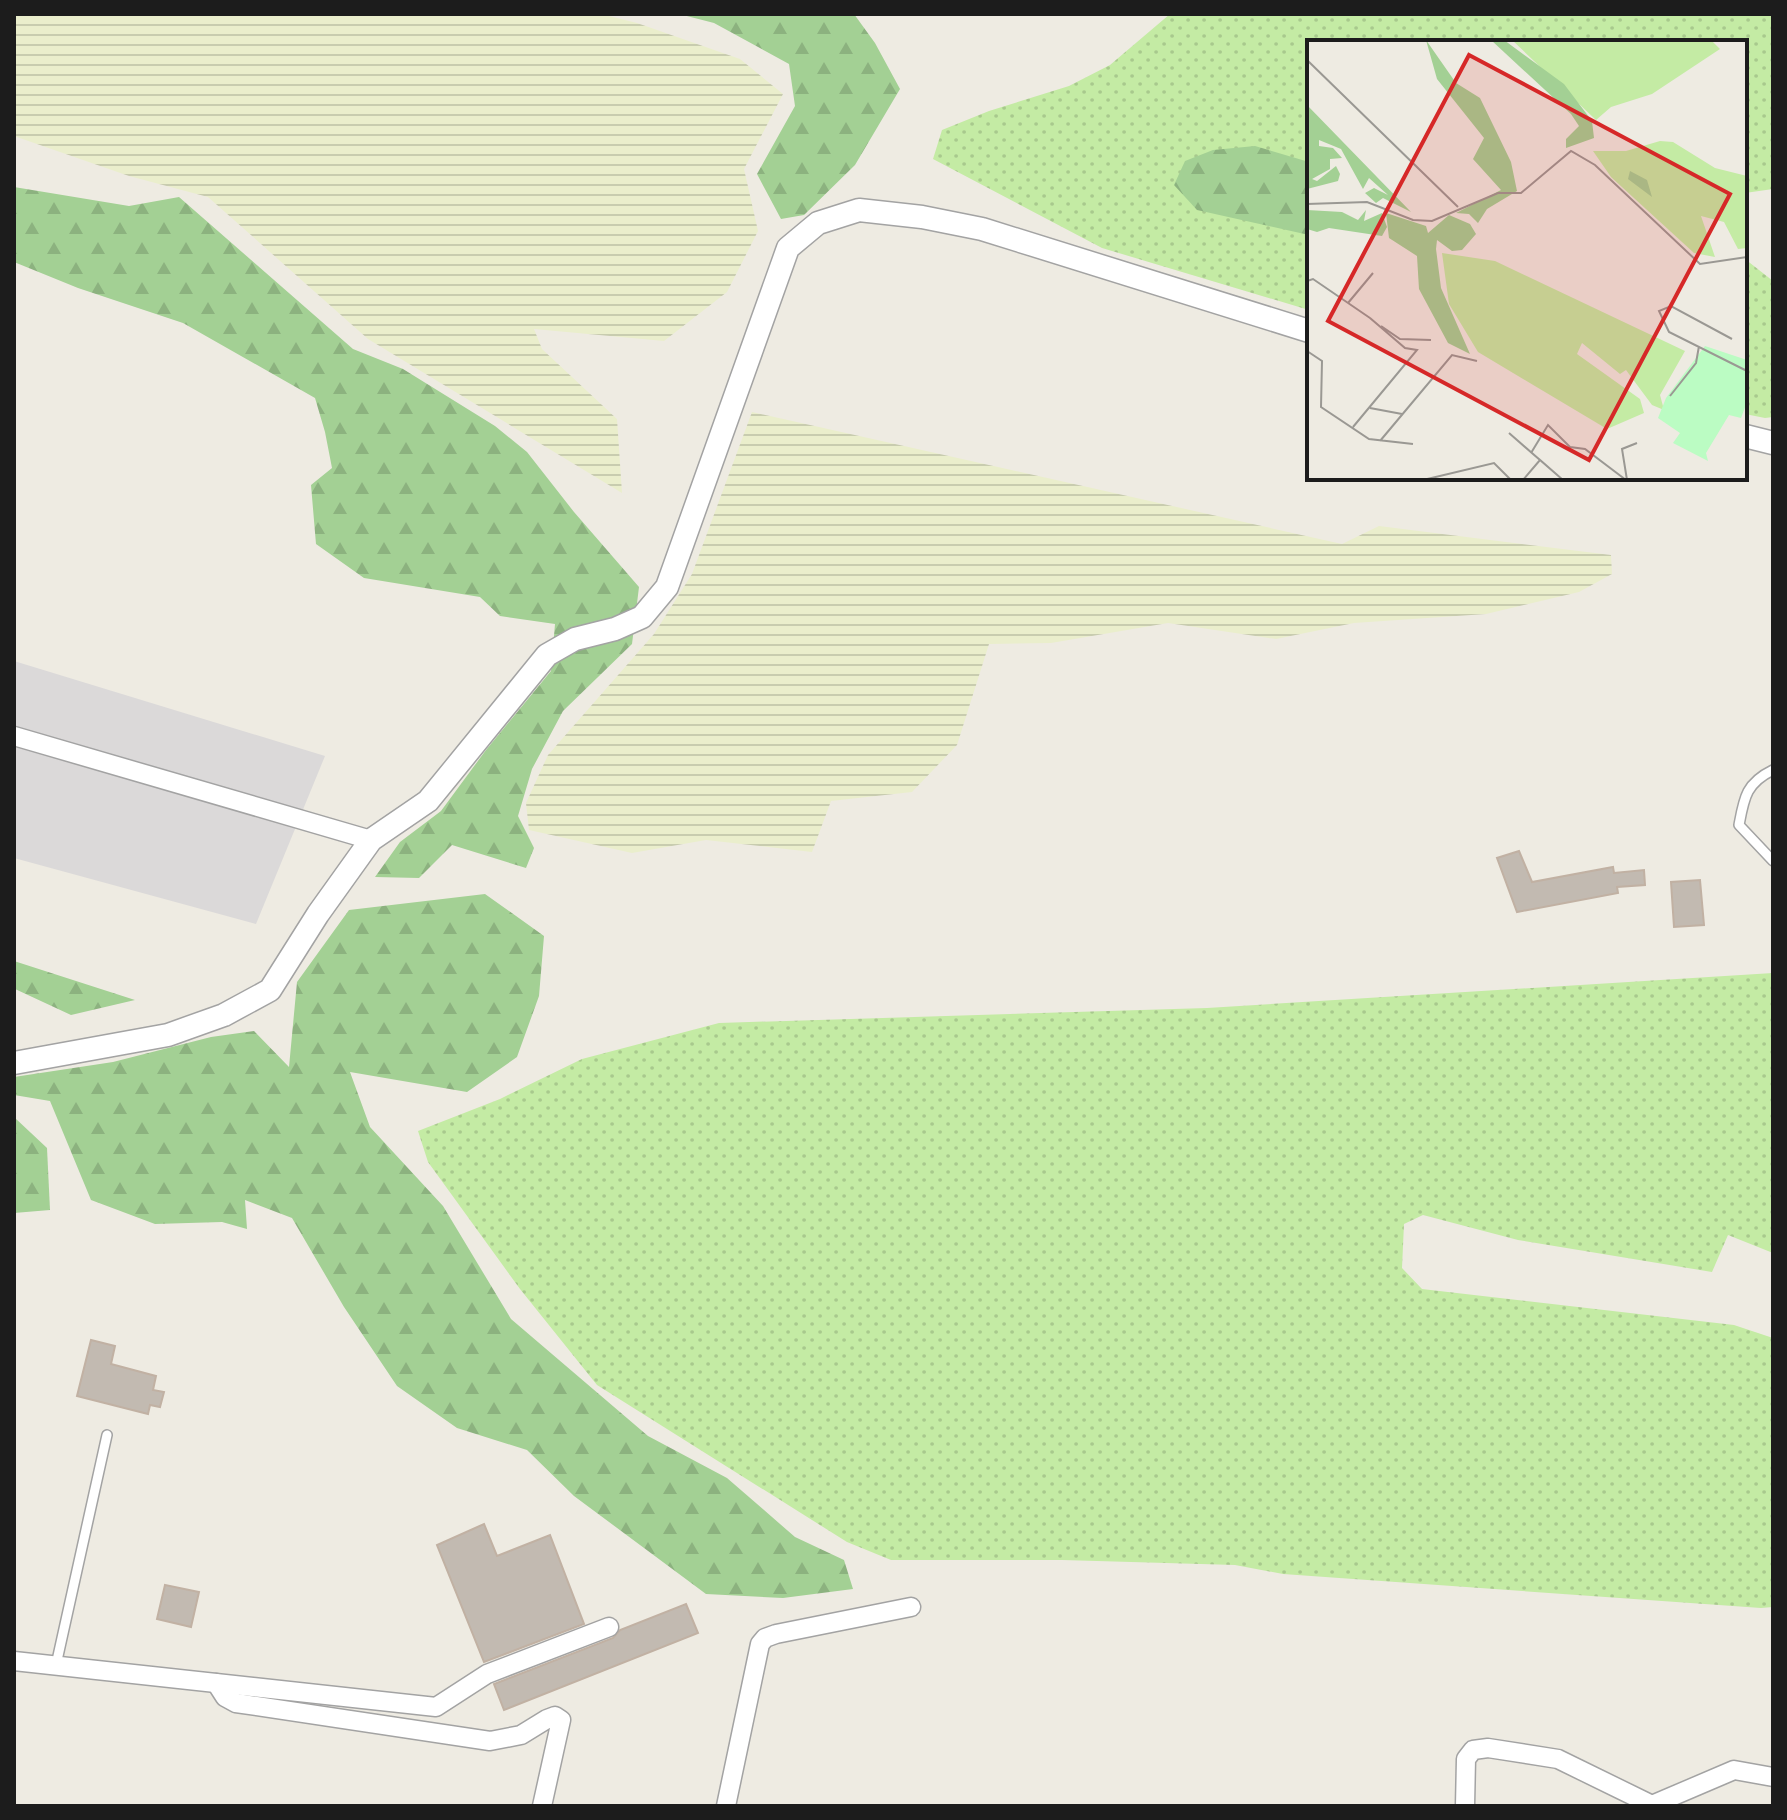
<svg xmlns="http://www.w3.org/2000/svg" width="1787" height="1820" viewBox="0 0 1787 1820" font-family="Montserrat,sans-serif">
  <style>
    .residential { fill: #dbd9d9 }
    .farmland { fill: url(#farmland-rules) }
    .grass { fill: url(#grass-dots) }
    .forest { fill: url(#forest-firs) }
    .building { fill: #c2bab1; stroke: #c1b1a3; stroke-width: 2 }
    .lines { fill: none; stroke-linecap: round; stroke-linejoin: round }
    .service-casing { stroke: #a3a3a3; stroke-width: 12 }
    .minor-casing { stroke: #a3a3a3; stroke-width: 21 }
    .tertiary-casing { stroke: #a3a3a3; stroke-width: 25 }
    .service { stroke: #fff; stroke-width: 9 }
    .minor { stroke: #fff; stroke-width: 18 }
    .tertiary { stroke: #fff; stroke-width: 22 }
    .inset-road { fill: none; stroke: #9a9893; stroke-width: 2 }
    .view { fill: #d62828; fill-opacity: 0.15; stroke: #d62828; stroke-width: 4 }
    .inset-edge { fill: none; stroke: #1c1c1c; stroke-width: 4 }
  </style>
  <defs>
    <pattern id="farmland-rules" width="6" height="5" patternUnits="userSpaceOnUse" patternTransform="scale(2)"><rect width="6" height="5" fill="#eaeecc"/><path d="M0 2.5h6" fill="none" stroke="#c8ccaf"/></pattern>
    <pattern id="grass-dots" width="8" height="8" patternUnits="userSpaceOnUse" patternTransform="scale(2)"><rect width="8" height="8" fill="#c4eba4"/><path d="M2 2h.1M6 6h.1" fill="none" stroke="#a8c98d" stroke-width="1.8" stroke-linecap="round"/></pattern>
    <pattern id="forest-firs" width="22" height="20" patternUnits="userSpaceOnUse" patternTransform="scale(2)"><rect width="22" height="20" fill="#a3d094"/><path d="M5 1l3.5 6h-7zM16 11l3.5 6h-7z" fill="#8cb27f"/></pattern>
  </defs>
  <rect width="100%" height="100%" fill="#eeebe2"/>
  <path class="residential" d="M14,661L325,756L256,924L14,858Z"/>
  <g class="farmland">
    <path d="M14,14H601L637,23L740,59L783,94L744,169L758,231L727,292L664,341L534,329L542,349L617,419L622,493L368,339L208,197L129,176L14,136Z"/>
    <path d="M752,412L1342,544L1379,526L1611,555L1612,574L1579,592L1486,614L1354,623L1276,639L1168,623L1051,643L989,644L957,745L912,792L831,801L812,852L706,840L632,853L529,830L526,803L548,755L654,634L692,574Z"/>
  </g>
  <g class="grass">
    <path d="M1170,14H1773V189L1745,193V42H1309V310L1102,248L933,159L942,130L989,111L1069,86L1110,65Z"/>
    <path d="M1745,259L1773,281V417L1765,418L1745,414Z"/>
    <path d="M1773,973V1253L1728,1235L1712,1272L1518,1240L1423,1215L1404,1224L1402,1268L1422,1289L1734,1325L1773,1338V1607L1761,1608L1283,1574L1235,1565L1062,1560H891L847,1542L597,1385L520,1289L428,1162L418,1131L500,1099L582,1059L719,1023L1207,1008Z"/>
  </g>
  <g class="forest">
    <path d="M679,14H854L875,43L900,89L855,165L804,215L781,219L757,174L795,106L789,64L714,23Z"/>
    <path d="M1255,146L1309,162V235L1197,210L1174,185L1185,161L1213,150Z"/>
    <path d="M14,187L129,206L179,197L353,349L403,369L495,426L527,452L574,512L639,587L632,644L563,711L532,769L518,816L534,848L526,868L452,845L419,878L375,877L400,842L441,811L486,750L551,671L555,624L500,616L480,597L364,578L316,544L311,485L332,468L325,432L315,398L183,323L78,288L14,262Z"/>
    <path d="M485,894L544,936L539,996L517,1057L467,1092L350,1072L370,1127L443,1206L511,1319L648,1436L727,1478L795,1537L844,1560L853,1589L783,1598L706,1594L574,1496L527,1450L457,1428L397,1386L344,1307L292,1218L245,1200L247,1229L222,1222L155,1224L91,1200L50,1101L14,1095V1077L113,1062L211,1037L254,1031L289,1067L297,982L349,910Z"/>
    <path d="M14,961L135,1000L71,1015L15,989L14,990Z"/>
    <path d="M14,1117L47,1148L50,1210L14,1213Z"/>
  </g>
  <g class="building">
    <path d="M1519,851L1532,882L1613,867L1614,873L1644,870L1645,885L1617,887L1618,893L1517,912L1497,858Z"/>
    <path d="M1700,880L1704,925L1674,927L1671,882Z"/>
    <path d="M91,1340L115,1346L111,1364L156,1376L153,1390L164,1392L160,1407L150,1405L148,1414L77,1396Z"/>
    <path d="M484,1524L497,1556L550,1535L584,1624L484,1662L437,1545Z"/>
    <path d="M165,1585L199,1592L191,1627L157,1619Z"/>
    <path d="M686,1604L698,1633L504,1710L494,1684L613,1638L620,1630Z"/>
  </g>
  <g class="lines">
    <g class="service-casing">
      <g id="service">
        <path d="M1773,770C1746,783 1744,798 1739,825L1773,861"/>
        <path d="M56,1665L107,1435"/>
      </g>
    </g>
    <g class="minor-casing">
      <g id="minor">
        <path d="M14,736L371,840"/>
        <path d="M14,1661L436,1707L487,1674L609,1627"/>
        <path d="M216,1683L225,1697L236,1703L490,1741L521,1735L547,1719L555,1716L561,1720L542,1806"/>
        <path d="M726,1806L760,1644L765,1638L776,1634L911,1607"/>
        <path d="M1465,1806L1466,1759L1473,1750L1488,1748L1558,1759L1652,1805L1734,1770L1773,1777"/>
      </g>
    </g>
    <g class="tertiary-casing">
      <g id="tertiary">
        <path d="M1745,436L1773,443"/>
        <path d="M14,1063L168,1035L224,1015L270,990L318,914L371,840L428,801L547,655L575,639L615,629L642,617L667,587L788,248L818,223L859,210L922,217L982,229L1309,331"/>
      </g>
    </g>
    <use href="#service" class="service"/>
    <use href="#minor" class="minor"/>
    <use href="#tertiary" class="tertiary"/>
  </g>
  <g transform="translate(1307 40)">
    <rect width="440" height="440" fill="#eeebe2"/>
    <path d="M205,0H404L413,9L345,54L304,67L289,80ZM353,101L366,102L408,128L440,136V208L431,209L417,182L394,176L408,217L387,213L304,137L286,111H319ZM135,213L188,221L378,311L353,355L357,370L345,365L319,330L313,334L275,303L270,314L333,359L337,373L300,389L171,312L142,264Z" fill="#c4eba4"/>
    <path d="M119,0L149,43L173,58L204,122L210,151L180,169L171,183L162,174L149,173L194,150L166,119L177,98L130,39ZM184,0H197L257,44L285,81L287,98L259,108V99L272,86L264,74ZM0,65L104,172L76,158L69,163L58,153L67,148L81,155L62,138L56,149L34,109L12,100V106L26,108L35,118L23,119V129L5,139L10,141L29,126L33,134L31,141L0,149ZM323,131L340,140L345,157L321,139ZM0,170L35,172L51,180L59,170L57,181L75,173L80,187L75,196L22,188L10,192L0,189ZM79,173L119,186L121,193L142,175L163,184L169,194L155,210L145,211L130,200L129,209L134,248L163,314L141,303L112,249L110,216L82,198Z" fill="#a3d094"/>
    <path d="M398,306L440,320V362L434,378L422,375L399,413L401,421L366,403L373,393L351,378L359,358Z" fill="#bbfcc3"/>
    <path class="inset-road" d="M0,20L151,167M0,164L60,162L106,180L125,181L191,153H214L264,111L288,125L393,224L440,217M0,241L6,239L63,278M41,263L66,233M74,286L93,299L124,300M425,299L364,266L352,271L362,292L440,331M0,311L15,321L14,367L62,399L106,404M363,356L389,323L392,306M63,368L95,374M46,387L110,310L98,308L63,278M202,393L233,420M73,401L145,315L170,321M224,413L241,385L263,407L278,409L319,440M116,440L187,423L204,440M216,440L233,420L256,440M320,440L315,409L330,403"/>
    <path class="view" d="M162,15L423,154L282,420L21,281Z"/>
    <rect width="440" height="440" class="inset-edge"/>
  </g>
  <rect width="1787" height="1820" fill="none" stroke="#1c1c1c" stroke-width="32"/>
</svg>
